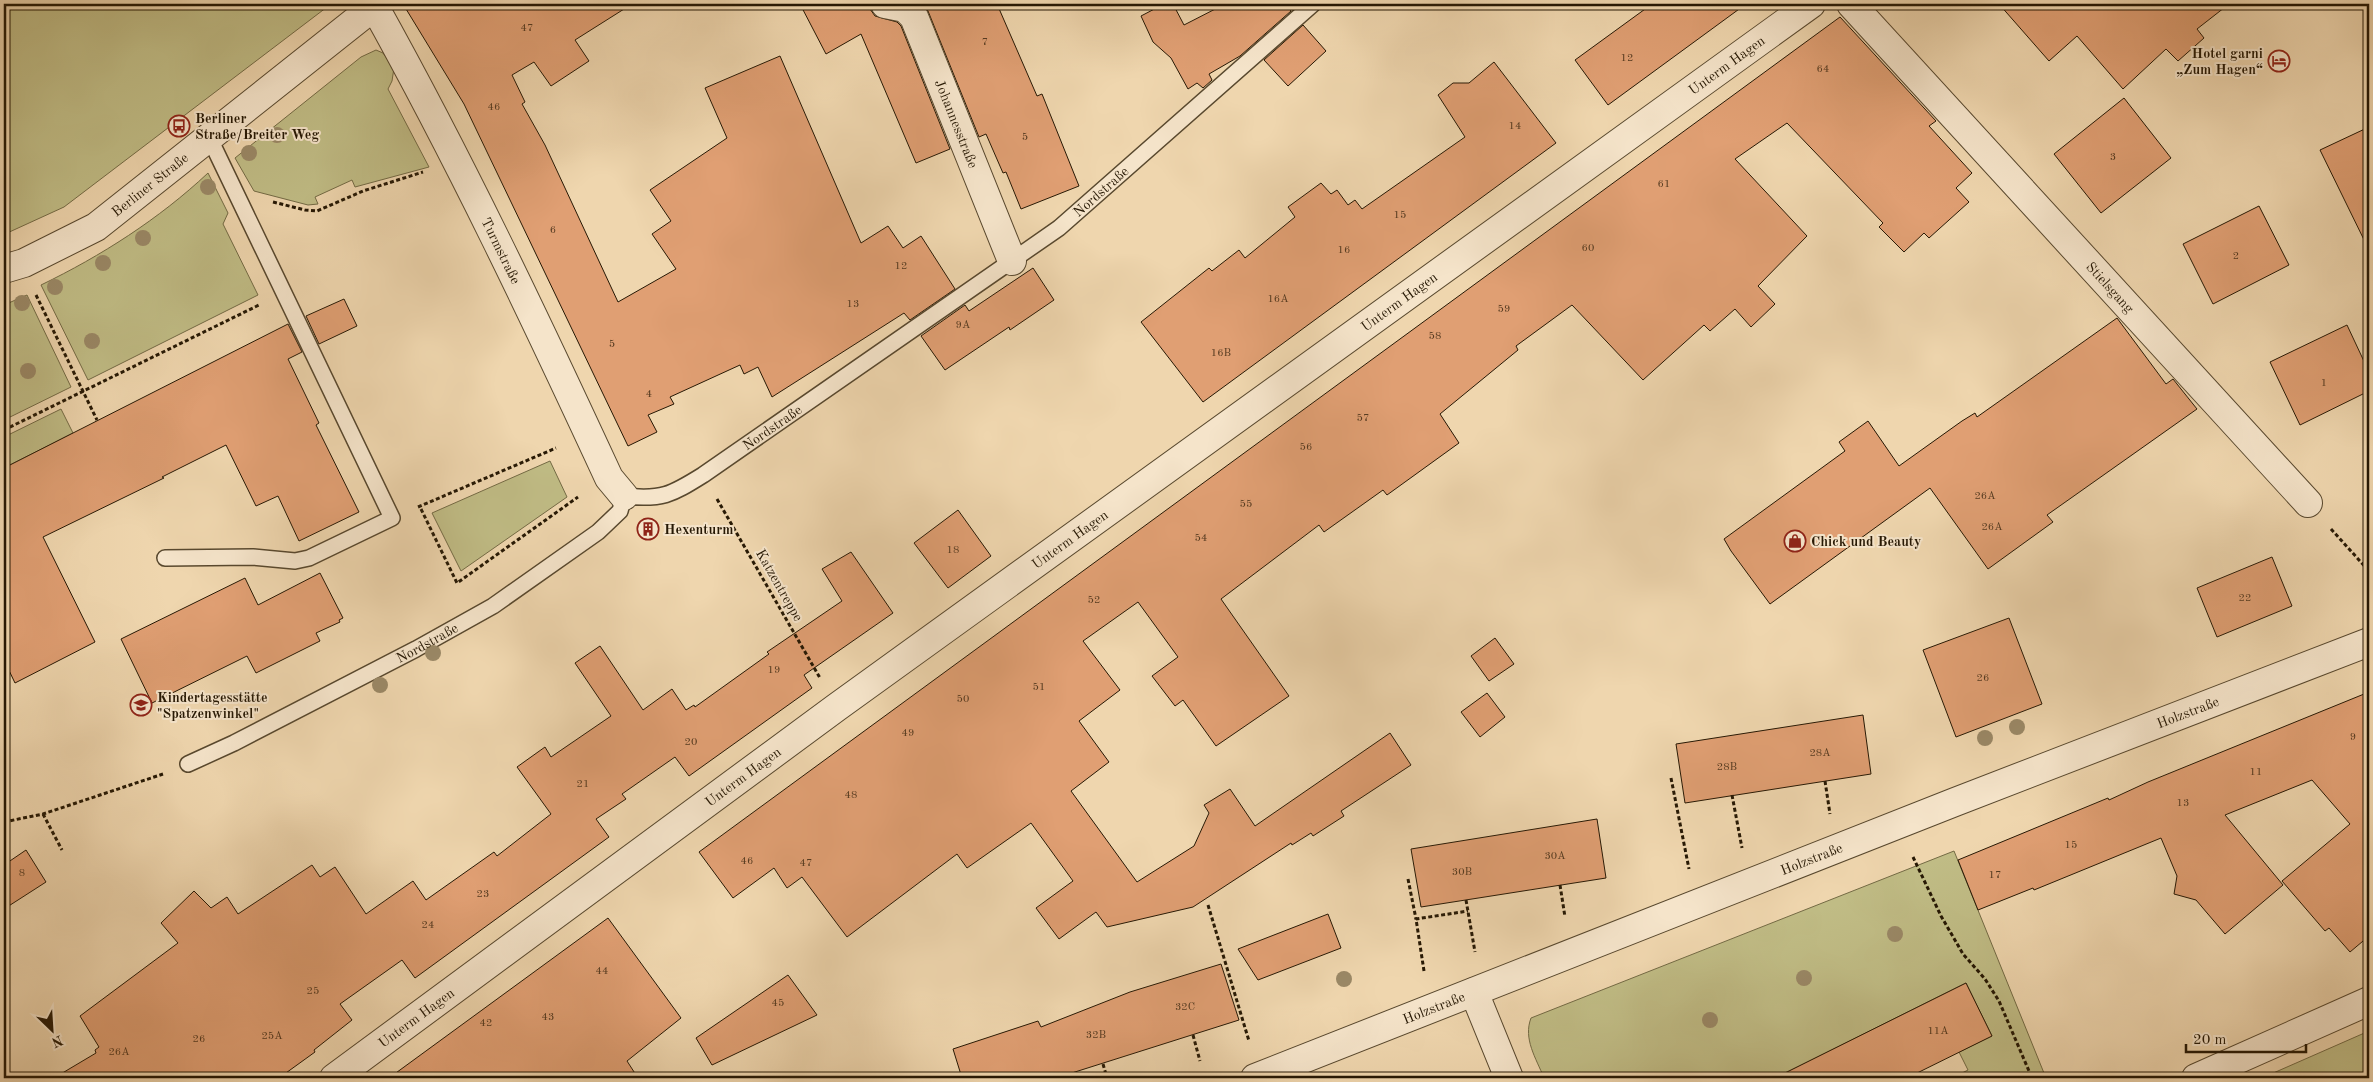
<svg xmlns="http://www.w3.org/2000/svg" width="2373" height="1082" viewBox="0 0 2373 1082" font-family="'Old Standard TT',serif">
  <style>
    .green { fill: #c0bc85; stroke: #736a44 }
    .building { fill: #e09f73; stroke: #261804 }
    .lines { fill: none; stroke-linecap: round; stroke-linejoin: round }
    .service-casing { stroke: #58482e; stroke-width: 18 }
    .minor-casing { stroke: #58482e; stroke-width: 30 }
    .tertiary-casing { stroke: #58482e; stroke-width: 30 }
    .path { stroke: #261804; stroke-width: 3; stroke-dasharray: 4 2.5; stroke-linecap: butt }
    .service { stroke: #f5e4ca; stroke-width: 15 }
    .minor { stroke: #f5e4ca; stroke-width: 28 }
    .tertiary { stroke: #f5e4ca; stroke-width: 28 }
    .tree { fill: #9a8866 }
    .labels { text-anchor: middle; stroke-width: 4; stroke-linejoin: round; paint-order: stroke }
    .number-label { font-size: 11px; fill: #543a20 }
    .poi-label { font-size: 14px; font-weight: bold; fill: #261804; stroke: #f5e4ca; text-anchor: start }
    .street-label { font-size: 14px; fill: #261804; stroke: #f5e4ca }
  </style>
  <rect width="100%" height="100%" fill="#efd6ae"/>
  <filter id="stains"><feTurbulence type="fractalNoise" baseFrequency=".004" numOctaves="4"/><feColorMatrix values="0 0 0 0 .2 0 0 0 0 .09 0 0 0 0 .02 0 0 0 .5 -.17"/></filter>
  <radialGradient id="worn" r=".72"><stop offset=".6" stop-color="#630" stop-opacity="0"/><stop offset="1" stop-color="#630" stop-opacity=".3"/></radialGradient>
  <g class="green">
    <path d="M4,4H331L64,207L5,234Z"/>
    <path d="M376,50L383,53L394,68L392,81L388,89L429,167L355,187L352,180L315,197L318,204L308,205L254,191L235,158L361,57Z"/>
    <path d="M208,173L228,213L223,224L258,295L88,380L41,285C101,256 159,219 208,173Z"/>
    <path d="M27,295L71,387L4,420V305Z"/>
    <path d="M61,409L73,433L4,468V437Z"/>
    <path d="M550,461L567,497L461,571L432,513Z"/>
    <path d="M1954,851L2046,1078H1952L1968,1070L1959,1052L1992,1036L1966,983L1775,1078H1544C1536,1058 1523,1039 1531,1018Z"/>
    <path d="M2369,1031V1078H2262Z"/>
  </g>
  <g class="building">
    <path d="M403,4H632L575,40L589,61L551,86L534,62L512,75L525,102L522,104L545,145L618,302L676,269L652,234L671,221L650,190L727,138L705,88L780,56L861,243L888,226L903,248L921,236L955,289L910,320L904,313L772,397L758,367L744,374L740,365L670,397L674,404L648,415L657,432L628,446L464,104Z"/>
    <path d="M800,4H870V9L875,16L897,22L901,26L950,149L916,163L861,34L826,54Z"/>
    <path d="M923,4H997L1037,96L1042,94L1079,186L1021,209L1006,172L1003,173L986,134L979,137L928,11Z"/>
    <path d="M1164,4H1173L1184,25L1225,4H1287L1291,11L1240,56L1209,74L1212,80L1203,88L1197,83L1188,89L1171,58L1153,42L1141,16Z"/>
    <path d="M1652,4H1746L1608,105L1575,60Z"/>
    <path d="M1999,4H2229L2197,29L2204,38L2178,61L2166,49L2123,89L2077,36L2049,61Z"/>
    <path d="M1840,17L1936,121L1929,126L1972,173L1956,188L1969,202L1929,238L1924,233L1904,252L1879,227L1883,223L1787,123L1735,159L1807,236L1758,286L1775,304L1751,327L1735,309L1710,331L1704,325L1643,380L1572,305L1516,346L1518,350L1440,414L1459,443L1387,495L1383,490L1324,532L1319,525L1221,599L1289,696L1216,746L1183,700L1175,706L1152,676L1178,657L1138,602L1083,641L1120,690L1079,721L1109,762L1071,791L1137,882L1194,846L1209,813L1204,805L1230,789L1255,826L1390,733L1411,765L1341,811L1344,816L1313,836L1311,833L1292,845L1291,843L1193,907L1107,927L1096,912L1059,939L1036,908L1073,881L1031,823L967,868L957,854L847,937L802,877L787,888L774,868L733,898L699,852Z"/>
    <path d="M1303,25L1326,51L1288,86L1264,60Z"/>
    <path d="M1494,62L1556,143L1203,402L1141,322L1209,268L1212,271L1239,250L1245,258L1295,217L1288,207L1321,183L1331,194L1337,190L1348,205L1355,200L1362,209L1465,137L1438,95L1453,83H1469Z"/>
    <path d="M2124,98L2171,158L2101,213L2054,154Z"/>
    <path d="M2369,127V250L2320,150Z"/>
    <path d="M2259,206L2289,265L2213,304L2183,244Z"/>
    <path d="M1033,268L1054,300L1010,330L1009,327L945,370L921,336L965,305L969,311Z"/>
    <path d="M344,299L357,326L319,344L306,316Z"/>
    <path d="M2117,318L2166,384L2173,379L2197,409L2047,515L2053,522L1988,569L1930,488L1770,604L1731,551L1724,539L1845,451L1839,442L1868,421L1899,466L1962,421L1975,413L1977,417Z"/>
    <path d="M288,324L302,352L288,359L319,423L316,425L359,512L299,541L278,496L256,506L226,445L162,477L164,478L43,537L95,642L15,683L4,660V468Z"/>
    <path d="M2347,325L2369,372V391L2300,425L2270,362Z"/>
    <path d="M958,510L991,556L948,588L914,543Z"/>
    <path d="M851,552L893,613L804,675L812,688L689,776L675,757L622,794L626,799L596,819L609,837L415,978L402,960L340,1004L352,1020L314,1050L315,1052L279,1078H54L96,1053L95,1050L99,1047L80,1016L178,943L161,923L194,891L211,908L227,897L238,914L312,865L320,877L335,867L366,914L413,881L426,900L494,852L497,856L551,814L517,767L545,747L551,757L611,716L575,663L600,646L643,710L672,689L686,710L694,705L695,707L769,654L767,652L842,601L822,569Z"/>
    <path d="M2272,557L2292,606L2217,637L2197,588Z"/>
    <path d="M320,573L343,618L339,620L340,622L316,633L320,641L256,673L247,656L152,703L121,639L245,578L258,605Z"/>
    <path d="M2009,618L2042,704L1956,737L1923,650Z"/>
    <path d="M1495,638L1514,664L1489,681L1471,656Z"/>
    <path d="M2369,692V936L2350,952L2329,928L2325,931L2282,881L2350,824L2312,780L2225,815L2283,885L2225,934L2196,900L2174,894L2177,876L2161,838L2034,890L2033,888L1978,910L1958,860L2108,798L2109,800L2148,782Z"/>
    <path d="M1487,693L1505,717L1480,737L1461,712Z"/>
    <path d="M1863,715L1871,774L1685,803L1676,744Z"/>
    <path d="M1597,819L1606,878L1421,907L1411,849Z"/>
    <path d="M26,850L46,882L4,909V865Z"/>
    <path d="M1328,914L1341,948L1258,980L1238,949Z"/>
    <path d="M608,918L681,1018L627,1061L638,1078H389Z"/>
    <path d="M1221,964L1239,1020L1056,1078H962L953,1049L1038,1021L1041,1027L1130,992Z"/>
    <path d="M788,975L817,1015L712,1065L696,1038Z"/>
    <path d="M1966,983L1992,1036L1907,1078H1775Z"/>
  </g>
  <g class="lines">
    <g class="service-casing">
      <g id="service">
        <path d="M165,558L253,557L295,561L309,558L392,518L209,137"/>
        <path id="s1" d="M188,764L234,743L416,649L493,606L598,532L620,511L624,496C662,500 671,495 703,475L1059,228L1313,4"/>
      </g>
    </g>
    <g class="minor-casing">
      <g id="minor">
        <path id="s2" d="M373,4C459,158 535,318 609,478L624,496"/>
        <path id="s3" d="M885,4L905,8L914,17L1012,261"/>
        <path id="s4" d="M1851,4L2308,503"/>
        <path d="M1474,992L1509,1078"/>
        <path id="s5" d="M334,1078L837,707L1811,4"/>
        <path d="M2196,1078L2369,1001"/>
      </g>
    </g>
    <g class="tertiary-casing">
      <g id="tertiary">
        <path id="s6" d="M4,269L24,263L96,227L377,4"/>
        <path id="s7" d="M1255,1078L1955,802L2369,642"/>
      </g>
    </g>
    <g class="path">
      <path d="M273,202L305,210L317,211L363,191L423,172"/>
      <path d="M36,295L97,420"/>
      <path d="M4,430L259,305"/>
      <path d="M717,499L820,678"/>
      <path d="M418,507L556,448"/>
      <path d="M421,509L457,583L578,497"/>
      <path d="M2331,529L2369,571"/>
      <path d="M1671,778L1689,869"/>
      <path d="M1825,781L1830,814"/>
      <path d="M1732,795L1742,848"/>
      <path d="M43,814L62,850"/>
      <path d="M4,822L43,814L163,774"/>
      <path d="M1913,857L1941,916L1963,954L1985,979L1999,1001L2032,1078"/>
      <path d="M1408,879L1416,919"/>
      <path d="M1560,885L1565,917"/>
      <path d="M1466,900L1475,952"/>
      <path d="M1208,905L1249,1041"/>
      <path d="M1424,971L1416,919L1468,911"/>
      <path d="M1193,1035L1200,1061"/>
      <path d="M1103,1064L1107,1078"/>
    </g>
    <use href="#service" class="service"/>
    <use href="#minor" class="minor"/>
    <use href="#tertiary" class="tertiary"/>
  </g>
  <g class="tree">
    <circle cx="277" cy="135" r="8"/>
    <circle cx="249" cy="153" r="8"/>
    <circle cx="208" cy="187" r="8"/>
    <circle cx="143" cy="238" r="8"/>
    <circle cx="103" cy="263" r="8"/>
    <circle cx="55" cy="287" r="8"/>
    <circle cx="22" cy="303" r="8"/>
    <circle cx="92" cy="341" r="8"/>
    <circle cx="28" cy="371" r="8"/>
    <circle cx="433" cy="653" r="8"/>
    <circle cx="380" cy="685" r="8"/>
    <circle cx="2017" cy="727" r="8"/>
    <circle cx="1985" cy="738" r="8"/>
    <circle cx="1895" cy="934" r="8"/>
    <circle cx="1804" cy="978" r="8"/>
    <circle cx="1344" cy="979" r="8"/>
    <circle cx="1710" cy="1020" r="8"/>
  </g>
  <defs>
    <g id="hotel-ring" transform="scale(1.125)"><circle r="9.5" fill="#f5e4ca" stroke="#8f2418" stroke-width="1.5"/><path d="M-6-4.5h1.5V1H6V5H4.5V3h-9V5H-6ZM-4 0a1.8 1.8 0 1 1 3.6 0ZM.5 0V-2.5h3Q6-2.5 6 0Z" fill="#8f2418"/></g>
    <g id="bus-ring" transform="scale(1.125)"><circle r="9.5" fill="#f5e4ca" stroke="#8f2418" stroke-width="1.5"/><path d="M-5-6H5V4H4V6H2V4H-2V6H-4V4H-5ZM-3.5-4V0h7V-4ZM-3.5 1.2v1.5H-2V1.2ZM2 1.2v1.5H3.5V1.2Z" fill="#8f2418"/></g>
    <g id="building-ring" transform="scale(1.125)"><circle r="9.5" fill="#f5e4ca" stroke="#8f2418" stroke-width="1.5"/><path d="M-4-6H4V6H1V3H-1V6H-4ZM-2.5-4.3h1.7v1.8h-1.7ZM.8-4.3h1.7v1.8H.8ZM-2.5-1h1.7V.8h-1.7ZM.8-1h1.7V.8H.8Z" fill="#8f2418"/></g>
    <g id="shop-ring" transform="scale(1.125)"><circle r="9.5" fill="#f5e4ca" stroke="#8f2418" stroke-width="1.5"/><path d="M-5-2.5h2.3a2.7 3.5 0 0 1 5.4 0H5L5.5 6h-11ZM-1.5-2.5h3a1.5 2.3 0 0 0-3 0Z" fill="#8f2418"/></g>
    <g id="school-ring" transform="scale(1.125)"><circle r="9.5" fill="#f5e4ca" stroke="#8f2418" stroke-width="1.5"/><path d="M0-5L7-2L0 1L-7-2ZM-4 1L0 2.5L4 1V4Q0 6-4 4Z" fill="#8f2418"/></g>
  </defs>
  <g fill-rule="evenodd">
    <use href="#hotel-ring" x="2279" y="61"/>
    <use href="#bus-ring" x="179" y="126"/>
    <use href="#building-ring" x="648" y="529"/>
    <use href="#shop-ring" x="1795" y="541"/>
    <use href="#school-ring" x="141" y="705"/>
  </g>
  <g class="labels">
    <g class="number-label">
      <text x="527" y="31">47</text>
      <text x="985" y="45">7</text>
      <text x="1627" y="61">12</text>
      <text x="1823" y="72">64</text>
      <text x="494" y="110">46</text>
      <text x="1515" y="129">14</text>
      <text x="1025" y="140">5</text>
      <text x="2113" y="160">3</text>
      <text x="1664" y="187">61</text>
      <text x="1400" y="218">15</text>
      <text x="553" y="233">6</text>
      <text x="1588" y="251">60</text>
      <text x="1344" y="253">16</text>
      <text x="2236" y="259">2</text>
      <text x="901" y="269">12</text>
      <text x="1278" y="302">16A</text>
      <text x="853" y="307">13</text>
      <text x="1504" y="312">59</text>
      <text x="963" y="328">9A</text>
      <text x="1435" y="339">58</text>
      <text x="612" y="347">5</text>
      <text x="1221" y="356">16B</text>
      <text x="2324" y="386">1</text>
      <text x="649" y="397">4</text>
      <text x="1363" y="421">57</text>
      <text x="1306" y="450">56</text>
      <text x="1985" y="499">26A</text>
      <text x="1246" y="507">55</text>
      <text x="1992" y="530">26A</text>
      <text x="1201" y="541">54</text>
      <text x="953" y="553">18</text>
      <text x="2245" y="601">22</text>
      <text x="1094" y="603">52</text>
      <text x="774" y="673">19</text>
      <text x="1983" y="681">26</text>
      <text x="1039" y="690">51</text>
      <text x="963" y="702">50</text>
      <text x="908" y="736">49</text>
      <text x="2353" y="740">9</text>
      <text x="691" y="745">20</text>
      <text x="1820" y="756">28A</text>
      <text x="1727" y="770">28B</text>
      <text x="2256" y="775">11</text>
      <text x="583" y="787">21</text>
      <text x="851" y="798">48</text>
      <text x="2183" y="806">13</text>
      <text x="2071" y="848">15</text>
      <text x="1555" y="859">30A</text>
      <text x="747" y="864">46</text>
      <text x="806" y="866">47</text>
      <text x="1462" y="875">30B</text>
      <text x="22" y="876">8</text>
      <text x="1995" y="878">17</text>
      <text x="483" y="897">23</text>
      <text x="428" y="928">24</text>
      <text x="602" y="974">44</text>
      <text x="313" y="994">25</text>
      <text x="778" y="1006">45</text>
      <text x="1185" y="1010">32C</text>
      <text x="548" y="1020">43</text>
      <text x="486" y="1026">42</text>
      <text x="1938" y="1034">11A</text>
      <text x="1096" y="1038">32B</text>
      <text x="272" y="1039">25A</text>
      <text x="199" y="1042">26</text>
      <text x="119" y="1055">26A</text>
    </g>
    <g class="poi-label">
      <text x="2263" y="58" text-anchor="end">Hotel garni<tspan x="2263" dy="16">„Zum Hagen“</tspan></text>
      <text x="195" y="123">Berliner<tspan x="195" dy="16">Straße/Breiter Weg</tspan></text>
      <text x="664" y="534">Hexenturm</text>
      <text x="1811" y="546">Chick und Beauty</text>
      <text x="157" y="702">Kindertagesstätte<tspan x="157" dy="16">"Spatzenwinkel"</tspan></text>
    </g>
    <g class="street-label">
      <text dy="5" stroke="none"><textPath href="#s5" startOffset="1722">Unterm Hagen</textPath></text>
      <text dy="5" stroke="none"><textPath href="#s3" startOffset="148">Johannesstraße</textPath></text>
      <text dy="5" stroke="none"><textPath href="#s6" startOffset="170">Berliner Straße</textPath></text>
      <text dy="5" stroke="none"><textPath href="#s1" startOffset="1091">Nordstraße</textPath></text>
      <text dy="5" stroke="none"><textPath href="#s2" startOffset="278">Turmstraße</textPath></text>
      <text dy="5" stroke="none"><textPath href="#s4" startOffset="384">Stielsgang</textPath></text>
      <text dy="5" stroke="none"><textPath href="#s5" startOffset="1318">Unterm Hagen</textPath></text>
      <text dy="5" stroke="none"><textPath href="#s1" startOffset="686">Nordstraße</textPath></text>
      <text dy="5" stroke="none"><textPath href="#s5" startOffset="912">Unterm Hagen</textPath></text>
      <text transform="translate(780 585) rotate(60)" y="5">Katzentreppe</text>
      <text dy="5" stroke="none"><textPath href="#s1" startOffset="268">Nordstraße</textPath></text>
      <text dy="5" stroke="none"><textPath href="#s7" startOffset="1002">Holzstraße</textPath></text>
      <text dy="5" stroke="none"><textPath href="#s5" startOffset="508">Unterm Hagen</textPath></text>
      <text dy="5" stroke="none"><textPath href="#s7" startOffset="598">Holzstraße</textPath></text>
      <text dy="5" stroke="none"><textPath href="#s7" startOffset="192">Holzstraße</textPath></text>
      <text dy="5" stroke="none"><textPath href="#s5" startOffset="102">Unterm Hagen</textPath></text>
    </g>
  </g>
  <rect width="2373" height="1082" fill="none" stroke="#efd6ae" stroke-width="20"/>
  <rect x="5" y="5" width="2363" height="1072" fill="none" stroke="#261804" stroke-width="2.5"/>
  <rect x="10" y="10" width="2353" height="1062" fill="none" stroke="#261804"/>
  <g transform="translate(52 1030) rotate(155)" stroke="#f5e4ca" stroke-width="4" paint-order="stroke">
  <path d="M0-4L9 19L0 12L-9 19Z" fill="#261804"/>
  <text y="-8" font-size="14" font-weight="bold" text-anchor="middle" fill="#261804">N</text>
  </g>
  <path d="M2186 1044v8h120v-8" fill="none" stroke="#261804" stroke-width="2.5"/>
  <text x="2193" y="1044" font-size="15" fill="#261804" stroke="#f5e4ca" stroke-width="4" paint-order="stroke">20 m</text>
  <rect width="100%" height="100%" filter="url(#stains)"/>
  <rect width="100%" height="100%" fill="url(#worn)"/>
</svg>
